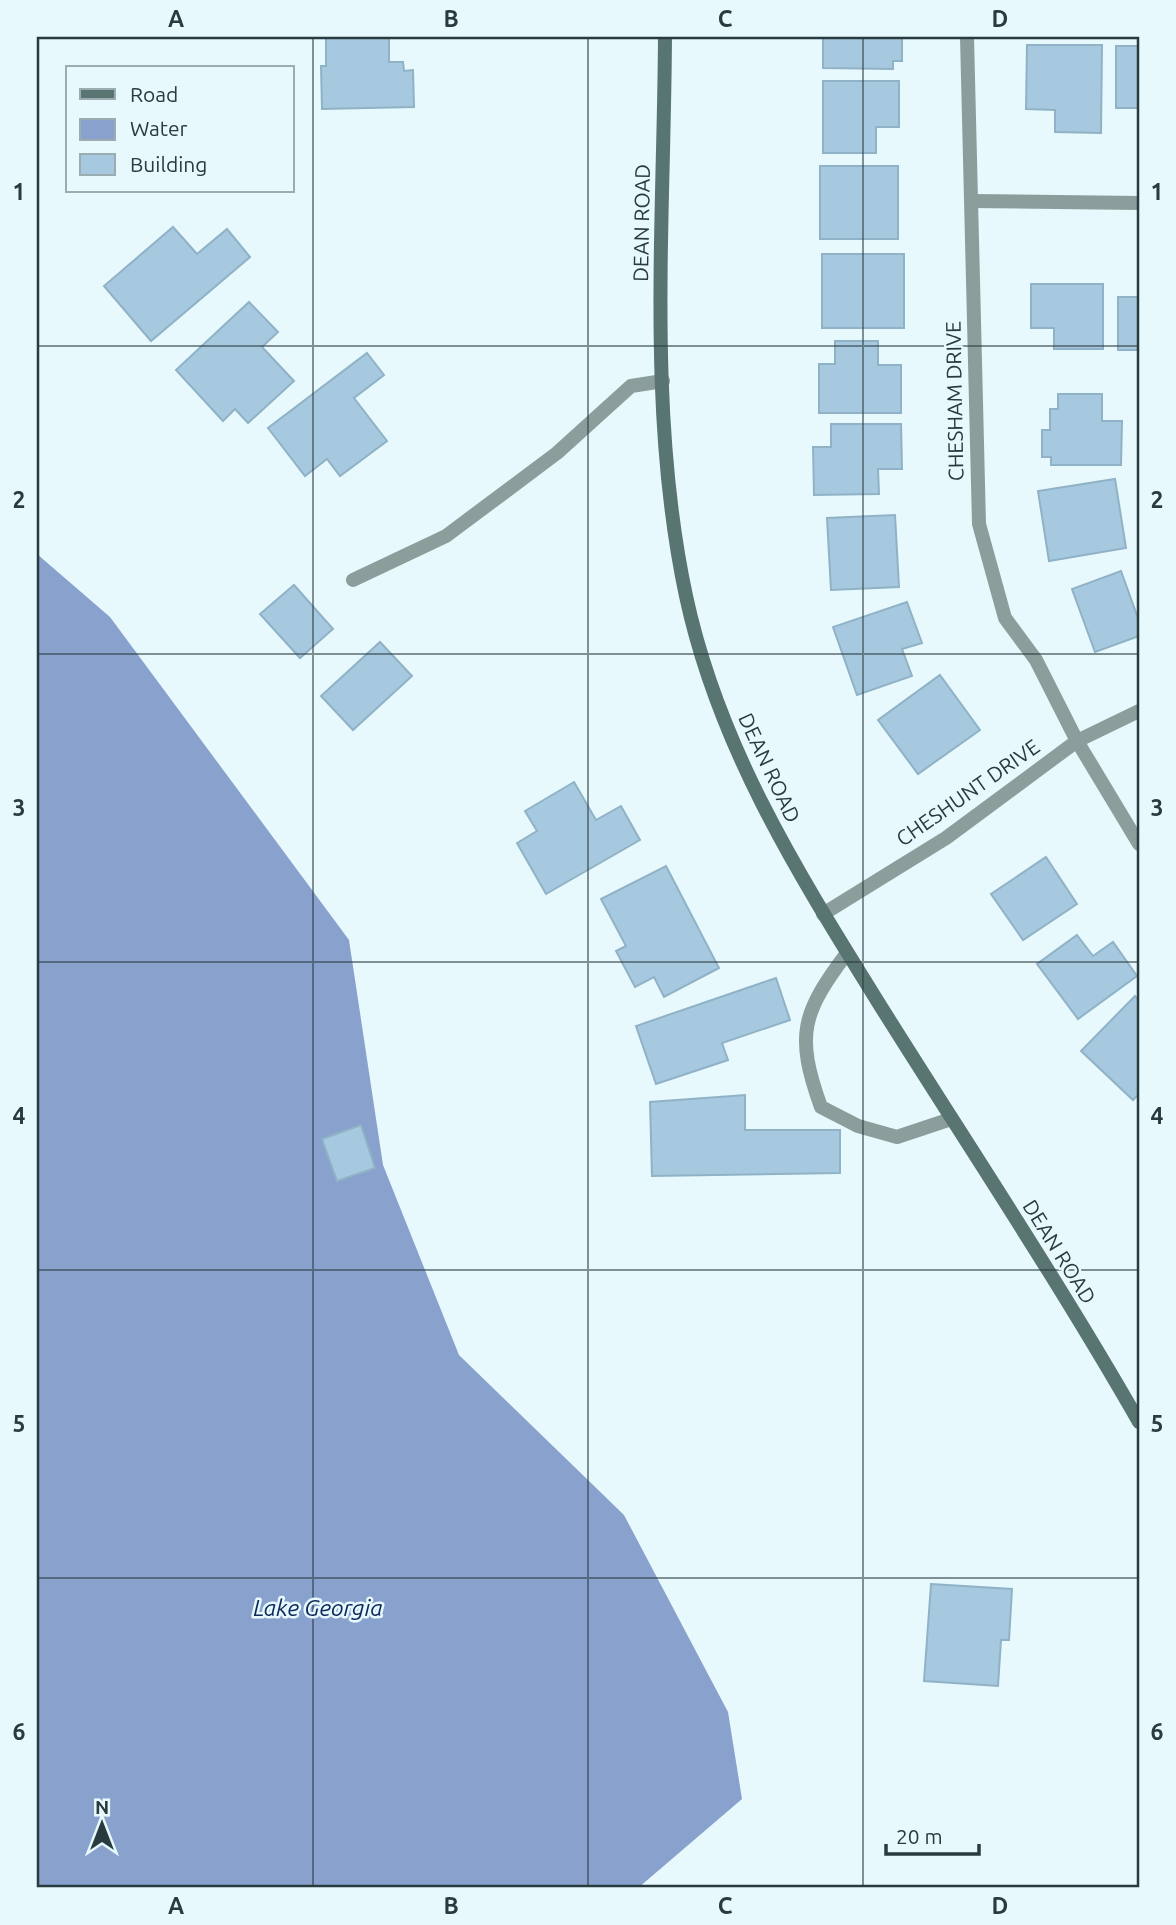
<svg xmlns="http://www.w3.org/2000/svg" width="1176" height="1925" viewBox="0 0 1176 1925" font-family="Ubuntu,sans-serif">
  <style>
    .water { fill: #89a2cd }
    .building { fill: #a6c9df; stroke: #90b2c7; stroke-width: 2 }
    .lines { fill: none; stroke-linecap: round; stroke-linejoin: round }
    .lane { stroke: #8c9e9b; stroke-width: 14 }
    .street { stroke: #8c9e9b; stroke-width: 14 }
    .secondary { stroke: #597571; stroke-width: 14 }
    .grid { fill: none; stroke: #293b3e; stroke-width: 2; stroke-opacity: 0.55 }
    .labels { text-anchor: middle; stroke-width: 5; stroke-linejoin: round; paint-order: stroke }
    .street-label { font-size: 21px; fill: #293b3e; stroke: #e7f9fc }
    .water-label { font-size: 23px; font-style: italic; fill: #0c285c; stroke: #e7f9fc }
    .neatline { fill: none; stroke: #293b3e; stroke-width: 2.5 }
    .grid-label { font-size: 23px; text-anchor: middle; font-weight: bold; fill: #293b3e }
  </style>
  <rect width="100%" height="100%" fill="#e7f9fc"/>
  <path class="water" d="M37,554L110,617L349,940L383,1165L459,1355L624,1515L728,1712L742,1799L638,1888H37Z"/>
  <g class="building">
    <path d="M326,37H389V62H403L404,71L413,70L414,107L322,109L321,66H326Z"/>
    <path d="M823,37H902V61H893V69L823,68Z"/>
    <path d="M1027,45H1102L1101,133L1055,132V110L1026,109Z"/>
    <rect x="1116" y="46" width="23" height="62"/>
    <path d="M823,81H899V127H876V153H823Z"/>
    <rect x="820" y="166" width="78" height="73"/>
    <path d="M173,227L197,254L227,229L250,257L151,341L104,286Z"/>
    <rect x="822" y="254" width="82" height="74"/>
    <path d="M1031,284H1103V349H1054V328H1031Z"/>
    <rect x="1118" y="297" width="21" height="53"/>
    <path d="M249,302L278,332L262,347L294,381L248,423L235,409L223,421L176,370Z"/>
    <path d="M835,341H878V365H901V413H819V364H835Z"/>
    <path d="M367,353L384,375L354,398L387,441L340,476L327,459L305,476L268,428Z"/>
    <path d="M1058,394H1102V421H1122L1121,465H1051V457H1042V430H1050V409H1058Z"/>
    <path d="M831,424H901L902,469H878L879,494L814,495L813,447H831Z"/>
    <path d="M1115,479L1126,548L1049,561L1038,491Z"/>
    <path d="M895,515L899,587L831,590L827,518Z"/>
    <path d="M1121,571L1139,621V636L1095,652L1072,589Z"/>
    <path d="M294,585L333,629L300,658L260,614Z"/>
    <path d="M907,602L922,643L902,649L912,676L857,695L833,627Z"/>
    <path d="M380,642L412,676L353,730L321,696Z"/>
    <path d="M940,675L980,730L918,774L878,720Z"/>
    <path d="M574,782L596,820L621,806L640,840L546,894L517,843L537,831L525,811Z"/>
    <path d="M1046,857L1077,904L1023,940L991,894Z"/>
    <path d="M666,866L719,968L664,997L654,977L635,987L616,951L626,946L601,899Z"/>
    <path d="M1077,935L1093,956L1113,942L1137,976L1078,1019L1037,964Z"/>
    <path d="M776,978L790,1020L722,1043L728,1060L656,1084L636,1026Z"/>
    <path d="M1135,996L1139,1001V1094L1133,1100L1081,1051Z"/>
    <path d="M745,1095V1130H840V1173L652,1176L650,1102Z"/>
    <path d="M361,1125L375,1168L337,1181L322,1139Z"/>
    <path d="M931,1584L1012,1589L1009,1640H1001L998,1686L924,1681Z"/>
  </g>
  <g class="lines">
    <g class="lane">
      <path d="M353,580L446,536L557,453L631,386L663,381"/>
      <path d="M847,953C802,1013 795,1035 821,1107L858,1126L897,1137L951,1119"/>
    </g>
    <g class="street">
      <path d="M967,37L979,524L1005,618L1036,660L1077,741L1139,844"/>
      <path d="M971,201L1139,203"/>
      <path d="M823,914L946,838L1077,741L1139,711"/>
    </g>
    <path class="secondary" d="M665,37C664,222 647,413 686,596C719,750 801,878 883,1010C969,1147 1059,1282 1139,1422"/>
  </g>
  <path class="grid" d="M313,37V1888M588,37V1888M863,37V1888M37,346H1139M37,654H1139M37,962H1139M37,1270H1139M37,1578H1139"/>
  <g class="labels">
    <g class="street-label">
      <text transform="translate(642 223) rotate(-89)" y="7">DEAN ROAD</text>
      <text transform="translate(955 401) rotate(-91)" y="7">CHESHAM DRIVE</text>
      <text transform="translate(769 768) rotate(65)" y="7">DEAN ROAD</text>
      <text transform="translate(968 793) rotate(-35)" y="7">CHESHUNT DRIVE</text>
      <text transform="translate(1059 1252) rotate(58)" y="7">DEAN ROAD</text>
    </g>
    <g class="water-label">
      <text x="318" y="1616">Lake Georgia</text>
    </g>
  </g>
  <rect width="1176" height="1925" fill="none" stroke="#e7f9fc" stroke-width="77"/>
  <rect x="66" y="66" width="228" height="126" fill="#e7f9fc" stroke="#9badb0" stroke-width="2"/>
  <rect x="80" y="89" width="35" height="10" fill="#597571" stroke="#9badb0" stroke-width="2"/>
  <text x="130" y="102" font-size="21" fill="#293b3e">Road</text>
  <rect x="80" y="119" width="35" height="21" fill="#89a2cd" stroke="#9badb0" stroke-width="2"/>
  <text x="130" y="136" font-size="21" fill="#293b3e">Water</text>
  <rect x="80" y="154" width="35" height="21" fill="#a6c9df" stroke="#9badb0" stroke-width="2"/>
  <text x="130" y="172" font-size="21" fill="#293b3e">Building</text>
  <g transform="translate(102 1824)" stroke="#e7f9fc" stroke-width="5" paint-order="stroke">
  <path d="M0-5L12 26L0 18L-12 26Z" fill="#293b3e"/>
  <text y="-10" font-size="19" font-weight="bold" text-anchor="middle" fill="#293b3e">N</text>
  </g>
  <path d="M886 1844v10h93v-10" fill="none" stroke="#293b3e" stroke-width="3.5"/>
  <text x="896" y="1844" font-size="21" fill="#293b3e" stroke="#e7f9fc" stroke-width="5" paint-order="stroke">20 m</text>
  <rect x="38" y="38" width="1100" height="1848" class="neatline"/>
  <g class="grid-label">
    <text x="176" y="27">A</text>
    <text x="451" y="27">B</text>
    <text x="725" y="27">C</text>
    <text x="1000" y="27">D</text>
    <text x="19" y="200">1</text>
    <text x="1157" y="200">1</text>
    <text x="19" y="508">2</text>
    <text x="1157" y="508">2</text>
    <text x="19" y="816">3</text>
    <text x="1157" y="816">3</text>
    <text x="19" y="1124">4</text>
    <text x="1157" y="1124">4</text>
    <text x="19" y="1432">5</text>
    <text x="1157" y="1432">5</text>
    <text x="19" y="1740">6</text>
    <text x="1157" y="1740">6</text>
    <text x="176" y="1914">A</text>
    <text x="451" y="1914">B</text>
    <text x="725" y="1914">C</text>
    <text x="1000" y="1914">D</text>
  </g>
</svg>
